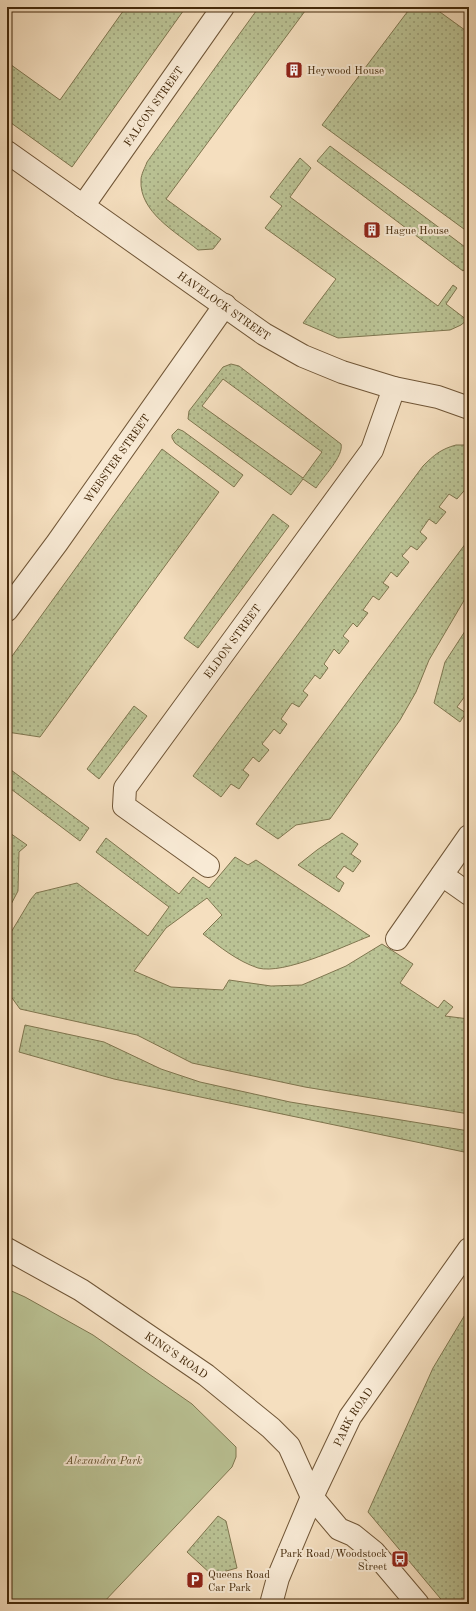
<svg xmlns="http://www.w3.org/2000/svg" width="476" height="1611" viewBox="0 0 476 1611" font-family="'Old Standard TT',serif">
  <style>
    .grass { fill: url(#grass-dots); stroke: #7f764f; fill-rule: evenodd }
    .park { fill: #bac294; stroke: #7f764f }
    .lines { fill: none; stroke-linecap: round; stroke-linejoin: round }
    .minor-casing { stroke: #705637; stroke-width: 24 }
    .minor { stroke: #f8ead5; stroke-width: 22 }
    .labels { text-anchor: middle; stroke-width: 4; stroke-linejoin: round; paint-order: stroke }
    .poi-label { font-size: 11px; fill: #44290a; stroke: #f8ead5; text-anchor: start }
    .street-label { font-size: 11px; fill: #44290a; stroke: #f8ead5 }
    .park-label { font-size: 11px; font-style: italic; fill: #624f2c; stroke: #f8ead5 }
  </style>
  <defs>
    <pattern id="grass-dots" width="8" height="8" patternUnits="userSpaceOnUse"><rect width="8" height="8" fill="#bac294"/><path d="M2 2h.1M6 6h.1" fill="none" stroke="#999e77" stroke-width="1.8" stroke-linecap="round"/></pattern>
  </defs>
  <rect width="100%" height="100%" fill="#f5dfbf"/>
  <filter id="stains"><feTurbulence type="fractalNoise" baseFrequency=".005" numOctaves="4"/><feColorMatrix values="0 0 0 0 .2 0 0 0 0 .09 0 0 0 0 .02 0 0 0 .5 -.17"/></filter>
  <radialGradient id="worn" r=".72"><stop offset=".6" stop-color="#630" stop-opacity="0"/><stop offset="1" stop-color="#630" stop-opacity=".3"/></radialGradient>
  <g class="grass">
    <path d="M126,7H186L72,167L7,120V62L60,100Z"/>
    <path d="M259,7H308L166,199L221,239L213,249L198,250C176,232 139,212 141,180C141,174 145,168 147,162Z"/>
    <path d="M411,7H433L469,33L468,232L322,125Z"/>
    <path d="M330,146L469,250V264L463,271L317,161Z"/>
    <path d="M300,158L311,168L290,197L438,306L453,285L457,288L446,304L467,320L461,325L450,330L338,338L303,323L336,279L265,228L282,206L270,197Z"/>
    <path d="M231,364L239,366L341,444C344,456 323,477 316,488L303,479L291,495L188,419L189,411L223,367ZM223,379L322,452L303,478L202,406Z"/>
    <path d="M178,429L183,431L243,475L234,487L175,443L172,438V435Z"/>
    <path d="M456,445H469V485L457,499L449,494L439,507L446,512L436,524L429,519L420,532L427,538L417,550L411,546L402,556L409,562L397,577L391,572L383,583L389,587L379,600L373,596L363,610L368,613L357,627L353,623L343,636L349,641L339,654L334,649L324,664L328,668L320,679L315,675L303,691L308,695L299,707L292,703L281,719L287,724L280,734L274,729L262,744L269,750L259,762L253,757L243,770L249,775L239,789L231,784L221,797L193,776L423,466C434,455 441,449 456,445Z"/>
    <path d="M162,449L219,492L40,737L7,732V663Z"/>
    <path d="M273,514L289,526L198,648L184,638Z"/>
    <path d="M469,539V592L429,660L416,692L400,720L330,819L296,825L278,839L256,824Z"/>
    <path d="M469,625V698L465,696L457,707L466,713L460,722L434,703L445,662Z"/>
    <path d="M134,706L147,716L99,779L87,769Z"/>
    <path d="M7,767L89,828L80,841L7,786Z"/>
    <path d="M7,831L27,845L19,852L18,891L7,912Z"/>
    <path d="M342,833L358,844L351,854L361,861L353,872L344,866L336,877L344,883L339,892L298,865L317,850Z"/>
    <path d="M106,838L179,894L193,877L209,888L235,857L248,865L256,860L370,936C344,946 284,975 258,968C237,961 220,947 203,934L222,915L207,898L166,928L134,971L171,987L223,990L229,980L271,986L302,985L346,966L382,944L413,964L400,983L438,1008L444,1000L453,1007L445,1016L469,1019V1114L305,1087L192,1063L137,1035L20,1009L7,991V939L31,899L36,893L77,883L148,936L169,907L96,852Z"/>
    <path d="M25,1025L104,1042L161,1069L200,1082L290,1102L469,1131V1153L114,1079L19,1052Z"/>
    <path d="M469,1308V1604H445L368,1512L433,1368Z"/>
    <path d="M218,1516L226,1521L237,1568L212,1575L187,1552Z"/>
  </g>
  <path class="park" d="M7,1289L25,1297L93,1335L192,1404L236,1447V1457L232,1467L102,1604H7Z"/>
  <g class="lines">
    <g class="minor-casing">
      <g id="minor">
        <path id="s1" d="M7,152L264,334L303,356L342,372L394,388L438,397L469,408"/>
        <path id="s2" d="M83,206L223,7"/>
        <path id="s3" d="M7,610L57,543L225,305"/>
        <path id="s4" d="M208,866L124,806L125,788L372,450L394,388"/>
        <path d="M442,875L469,894"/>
        <path d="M397,939L469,836"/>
        <path id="s5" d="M7,1249L81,1290L206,1375L271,1428L289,1446L312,1497L339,1529L353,1535L374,1552L418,1604"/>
        <path id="s6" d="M271,1604L278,1578L312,1497L350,1417L469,1249"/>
      </g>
    </g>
    <use href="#minor" class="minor"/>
  </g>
  <defs>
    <g id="building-square" transform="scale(0.9)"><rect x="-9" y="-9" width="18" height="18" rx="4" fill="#8f2418" stroke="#f8ead5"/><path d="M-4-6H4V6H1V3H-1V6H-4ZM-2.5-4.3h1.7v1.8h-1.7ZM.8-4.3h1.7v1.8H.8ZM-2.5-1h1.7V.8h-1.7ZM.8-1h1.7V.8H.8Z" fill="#fff"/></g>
    <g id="bus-square" transform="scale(0.9)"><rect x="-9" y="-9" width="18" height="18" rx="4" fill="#8f2418" stroke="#f8ead5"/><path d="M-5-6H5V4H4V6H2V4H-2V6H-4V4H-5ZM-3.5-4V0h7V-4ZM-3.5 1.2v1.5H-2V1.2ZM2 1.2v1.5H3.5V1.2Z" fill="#fff"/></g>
    <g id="parking-square" transform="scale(0.9)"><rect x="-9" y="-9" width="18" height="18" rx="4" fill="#8f2418" stroke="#f8ead5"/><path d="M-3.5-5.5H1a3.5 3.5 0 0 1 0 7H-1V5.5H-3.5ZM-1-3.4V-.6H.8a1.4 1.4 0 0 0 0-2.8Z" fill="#fff"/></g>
  </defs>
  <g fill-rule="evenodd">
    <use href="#building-square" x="294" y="70"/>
    <use href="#building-square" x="372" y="230"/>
    <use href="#bus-square" x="400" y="1559"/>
    <use href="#parking-square" x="195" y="1580"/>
  </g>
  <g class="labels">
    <g class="poi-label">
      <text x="307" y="74">Heywood House</text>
      <text x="385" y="234">Hague House</text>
      <text x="387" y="1557" text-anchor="end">Park Road/Woodstock<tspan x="387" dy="13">Street</tspan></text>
      <text x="208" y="1578">Queens Road<tspan x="208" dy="13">Car Park</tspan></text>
    </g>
    <g class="street-label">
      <text dy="4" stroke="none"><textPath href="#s2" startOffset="122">FALCON STREET</textPath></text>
      <text dy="4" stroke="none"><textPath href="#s1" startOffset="266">HAVELOCK STREET</textPath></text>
      <text dy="4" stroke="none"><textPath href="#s3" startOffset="187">WEBSTER STREET</textPath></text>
      <text dy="4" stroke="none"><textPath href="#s4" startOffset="303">ELDON STREET</textPath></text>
      <text dy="4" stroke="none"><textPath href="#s5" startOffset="200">KING'S ROAD</textPath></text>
      <text dy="4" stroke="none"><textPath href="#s6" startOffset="205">PARK ROAD</textPath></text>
    </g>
    <g class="park-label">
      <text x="104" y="1464">Alexandra Park</text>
    </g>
  </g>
  <rect width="476" height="1611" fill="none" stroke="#f5dfbf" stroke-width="24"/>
  <rect x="8" y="8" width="460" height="1595" fill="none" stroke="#44290a" stroke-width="2"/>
  <rect x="12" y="12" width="452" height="1587" fill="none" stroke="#44290a"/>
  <rect width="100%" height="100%" filter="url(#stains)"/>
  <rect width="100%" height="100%" fill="url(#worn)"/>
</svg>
